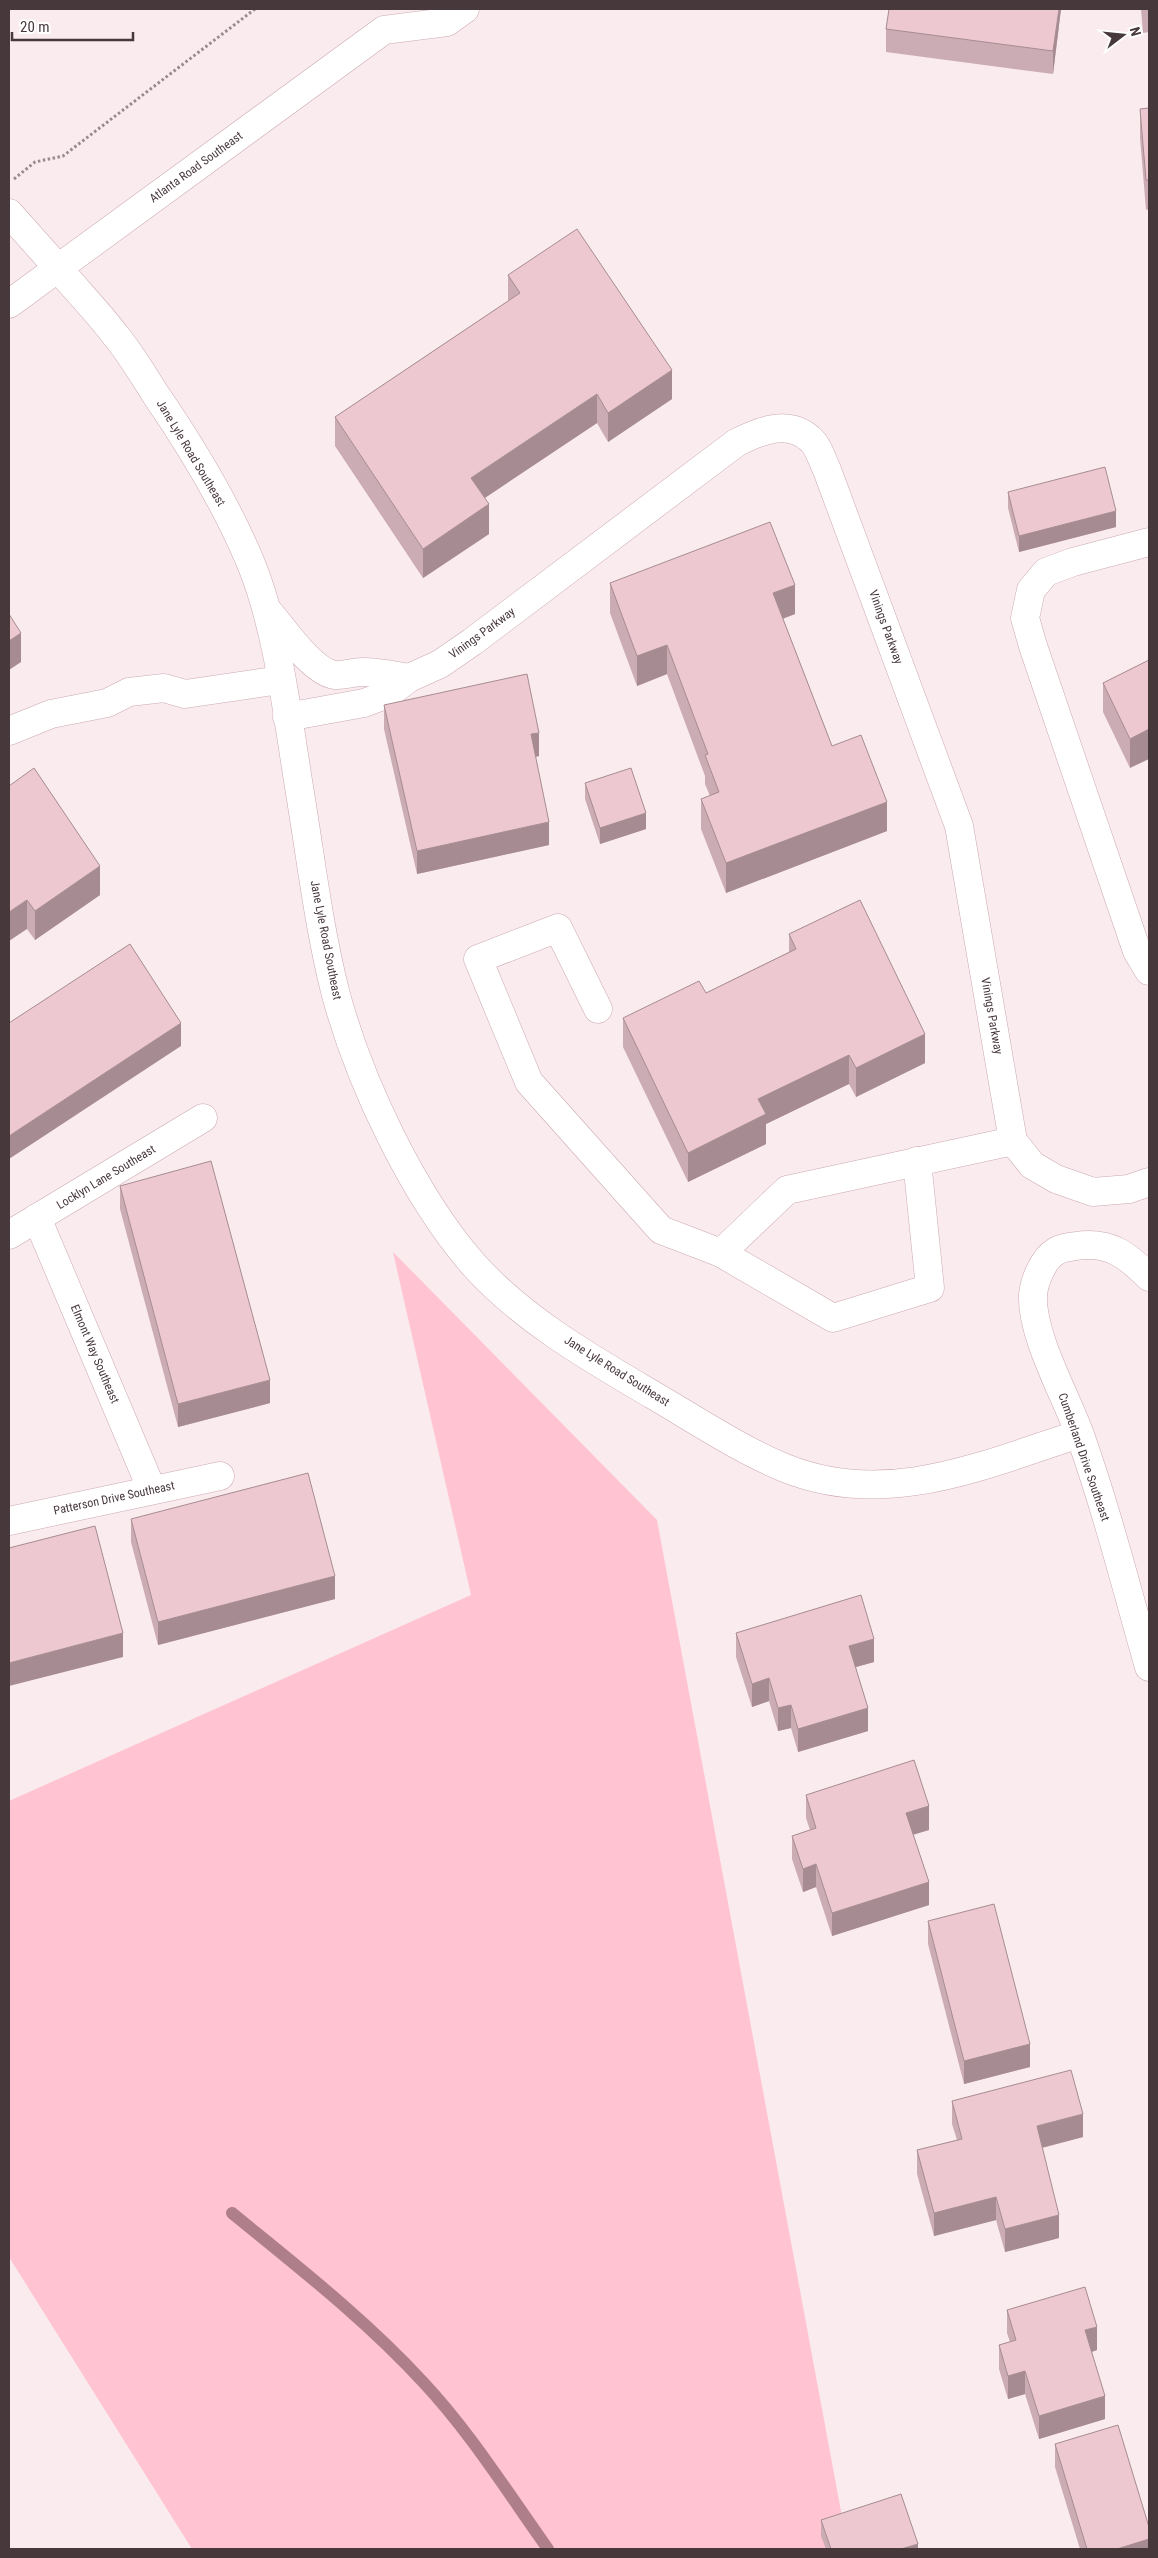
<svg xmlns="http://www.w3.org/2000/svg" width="1158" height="2558" viewBox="0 0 1158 2558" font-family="'Roboto Condensed',sans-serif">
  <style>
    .green { fill: #ffc3d2 }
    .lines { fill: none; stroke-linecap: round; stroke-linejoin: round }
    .stream { stroke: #af7e8b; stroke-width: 12 }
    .street-casing { stroke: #cca9b1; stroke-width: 29 }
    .secondary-casing { stroke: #cca9b1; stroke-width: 29 }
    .path { stroke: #998a8e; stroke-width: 3; stroke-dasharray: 2.5 2.5; stroke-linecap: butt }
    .street { stroke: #fff; stroke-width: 28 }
    .secondary { stroke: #fff; stroke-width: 28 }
    .wall { fill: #ccacb4 }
    .shaded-wall { fill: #a68c92 }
    .building { fill: #edc8d1; stroke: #a68c92 }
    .labels { text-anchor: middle; stroke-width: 4; stroke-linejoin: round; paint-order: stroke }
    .street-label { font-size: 12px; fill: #47383c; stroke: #fff }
  </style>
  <rect width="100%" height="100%" fill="#faebee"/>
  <path class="green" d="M393,1252L657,1520L848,2549H192L9,2257V1801L471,1595Z"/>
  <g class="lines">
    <path class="stream" d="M232,2213C298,2267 365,2319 423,2382C470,2432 508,2493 548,2549"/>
    <g class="street-casing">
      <g id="street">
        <path d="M58,268C77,291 98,312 116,336C131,354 143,375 156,395C193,449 227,505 252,566C279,634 288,721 300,793C311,860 319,929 336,995C360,1083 413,1195 473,1264C522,1319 590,1358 653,1395C696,1420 739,1449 785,1468C886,1509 983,1465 1079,1434"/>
        <path d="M1149,542L1073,562L1046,572L1031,590L1025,618L1033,646L1137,951L1149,971"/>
        <path d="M268,611C283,628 312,672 335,675C344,676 353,672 362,672C378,672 393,675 409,678"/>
        <path d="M287,717L364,703L388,694L409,678L440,664L472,642L736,443C759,431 788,419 810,439C818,445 823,462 827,470L959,826L1013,1141L1032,1165L1056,1179L1093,1192L1129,1189L1149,1182"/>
        <path d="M9,731L51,714L107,703L129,692L164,688L185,694L280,680"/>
        <path d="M598,1009L558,928L478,959L529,1082L661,1230L721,1253L833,1318L930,1288L917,1161"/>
        <path d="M37,1218L152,1490"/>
        <path d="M9,1235L203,1118"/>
        <path d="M721,1253L787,1190L1013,1141"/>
        <path d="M1149,1277C1127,1255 1110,1241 1076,1246C1071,1247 1059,1248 1055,1252C1043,1259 1034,1282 1033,1295C1031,1335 1066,1396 1080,1435C1107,1511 1127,1590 1149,1667"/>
        <path d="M9,1521L220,1476"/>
      </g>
    </g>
    <g class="secondary-casing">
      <g id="secondary">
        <path d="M9,213L58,268"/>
        <path d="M9,304L384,30L447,22L465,9"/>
      </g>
    </g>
    <path class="path" d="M14,179L35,162L63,156L255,9"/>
    <use href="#street" class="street"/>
    <use href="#secondary" class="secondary"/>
  </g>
  <g class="wall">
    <path d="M1061,9L1053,74L886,52V29Z"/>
    <path d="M1141,9H1149V32L1143,33Z"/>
    <path d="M1149,108V209L1146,210L1140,138V109Z"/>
    <path d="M508,275L672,399L608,442L597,423L485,498L489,534L423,578L335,446V417L508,301Z"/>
    <path d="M1008,492L1116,527L1019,552L1008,508Z"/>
    <path d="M610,583L795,614L783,619L832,746L887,831L726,893L701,829V799L710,796L705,784V776L667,674L637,686L610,613Z"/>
    <path d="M1149,660L1130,768L1103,712V683Z"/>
    <path d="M384,705L539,756L535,757L549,845L417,874L384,729Z"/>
    <path d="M585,783L646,829L600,844L585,799Z"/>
    <path d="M9,786L100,895L35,940L27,929Z"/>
    <path d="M789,934L925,1063L856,1097L849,1084L766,1124V1144L688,1182L623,1047V1018L706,993L789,952Z"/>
    <path d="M120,1186L270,1403L178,1427L120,1209Z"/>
    <path d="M131,1519L335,1599L158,1645L131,1542Z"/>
    <path d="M736,1633L874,1662L856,1667L868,1731L798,1752L791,1728L778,1731L769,1701L752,1707L736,1657Z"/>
    <path d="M806,1795L929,1830L913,1834L929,1905L832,1936L816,1887L803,1892L792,1859V1836L810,1830L806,1818Z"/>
    <path d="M928,1921L1030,2067L964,2084L928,1944Z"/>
    <path d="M952,2101L1083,2137L1042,2148L1059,2238L1005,2252L996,2220L934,2236L917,2174V2150L957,2140L952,2124Z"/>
    <path d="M1007,2310L1097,2350L1092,2352L1105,2419L1039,2439L1025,2394L1008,2399L999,2369V2345L1010,2342L1007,2333Z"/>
    <path d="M1055,2444L1149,2549H1080L1055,2467Z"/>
    <path d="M821,2520L918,2549H826L821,2536Z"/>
  </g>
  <g class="shaded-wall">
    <path d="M1059,9H1061L1053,74V51Z"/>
    <path d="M672,370V399L608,442V413Z"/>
    <path d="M597,394V423L471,507V478Z"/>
    <path d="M489,504V534L423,578V549Z"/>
    <path d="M1116,511V527L1019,552V536Z"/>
    <path d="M795,585V614L773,622V593Z"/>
    <path d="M21,633V662L9,670V641Z"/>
    <path d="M667,645V674L637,686V656Z"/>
    <path d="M1149,729V759L1130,768V739Z"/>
    <path d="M539,733V756L531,758V734Z"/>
    <path d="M887,802V831L726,893V863Z"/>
    <path d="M646,813V829L600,844V828Z"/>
    <path d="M549,822V845L417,874V851Z"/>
    <path d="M100,866V895L35,940V911Z"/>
    <path d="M27,900V929L9,941V912Z"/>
    <path d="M181,1023V1046L9,1159V1136Z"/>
    <path d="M925,1034V1063L856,1097V1068Z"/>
    <path d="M849,1055V1084L766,1124V1144L688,1182V1153L758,1099Z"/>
    <path d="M270,1380V1403L178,1427V1404Z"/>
    <path d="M335,1576V1599L158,1645V1622Z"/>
    <path d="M123,1633V1657L9,1686V1663Z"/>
    <path d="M874,1639V1662L849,1669V1646Z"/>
    <path d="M769,1678V1701L752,1707V1684Z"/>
    <path d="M791,1705V1728L778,1731V1708Z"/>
    <path d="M868,1708V1731L798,1752V1729Z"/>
    <path d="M929,1806V1830L906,1837V1813Z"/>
    <path d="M816,1864V1887L803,1892V1869Z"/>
    <path d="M929,1882V1905L832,1936V1913Z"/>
    <path d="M1030,2044V2067L964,2084V2061Z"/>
    <path d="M1083,2114V2137L1037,2149V2126Z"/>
    <path d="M996,2197V2220L934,2236V2213Z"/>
    <path d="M1059,2215V2238L1005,2252V2229Z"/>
    <path d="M1097,2327V2350L1085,2354V2330Z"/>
    <path d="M1025,2371V2394L1008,2399V2376Z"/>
    <path d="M1105,2396V2419L1039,2439V2416Z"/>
    <path d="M1149,2539V2549H1117Z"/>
    <path d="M918,2544V2549H901Z"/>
  </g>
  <g class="building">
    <path d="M889,9H1059L1053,51L886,29Z"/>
    <path d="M1149,108V180H1146L1140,109Z"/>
    <path d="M577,229L672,370L608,413L597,394L471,478L489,504L423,549L335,417L520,293L508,275Z"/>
    <path d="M1105,467L1116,511L1019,536L1008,492Z"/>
    <path d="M770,522L795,585L773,593L832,746L861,735L887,802L726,863L701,799L719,792L705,755L708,754L667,645L637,656L610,583Z"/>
    <path d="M9,614L21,633L9,641Z"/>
    <path d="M1149,660V729L1130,739L1103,683Z"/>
    <path d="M527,674L539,733L531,734L549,822L417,851L384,705Z"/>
    <path d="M34,768L100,866L35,911L27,900L9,912V786Z"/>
    <path d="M631,768L646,813L600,828L585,783Z"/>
    <path d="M860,900L925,1034L856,1068L849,1055L758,1099L766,1114L688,1153L623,1018L699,981L706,993L796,949L789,934Z"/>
    <path d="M130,944L181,1023L9,1136V1023Z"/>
    <path d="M211,1161L270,1380L178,1404L120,1186Z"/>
    <path d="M308,1473L335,1576L158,1622L131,1519Z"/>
    <path d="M95,1526L123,1633L9,1663V1548Z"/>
    <path d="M861,1595L874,1639L849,1646L868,1708L798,1729L791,1705L778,1708L769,1678L752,1684L736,1633Z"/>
    <path d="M914,1760L929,1806L906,1813L929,1882L832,1913L816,1864L803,1869L792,1836L816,1828L806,1795Z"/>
    <path d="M994,1904L1030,2044L964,2061L928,1921Z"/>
    <path d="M1071,2070L1083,2114L1037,2126L1059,2215L1005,2229L996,2197L934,2213L917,2150L962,2139L952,2101Z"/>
    <path d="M1085,2287L1097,2327L1085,2330L1105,2396L1039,2416L1025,2371L1008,2376L999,2345L1016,2340L1007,2310Z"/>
    <path d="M1118,2425L1149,2527V2539L1117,2549H1087L1055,2444Z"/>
    <path d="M901,2494L918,2544L901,2549H831L821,2520Z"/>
  </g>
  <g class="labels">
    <g class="street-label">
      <text transform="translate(196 167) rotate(-36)" y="4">Atlanta Road Southeast</text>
      <text transform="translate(191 453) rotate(59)" y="4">Jane Lyle Road Southeast</text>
      <text transform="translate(886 627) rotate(70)" y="4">Vinings Parkway</text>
      <text transform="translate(482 633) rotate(-36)" y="4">Vinings Parkway</text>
      <text transform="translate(326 940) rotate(79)" y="4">Jane Lyle Road Southeast</text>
      <text transform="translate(992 1016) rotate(80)" y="4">Vinings Parkway</text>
      <text transform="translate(106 1177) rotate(-31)" y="4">Locklyn Lane Southeast</text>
      <text transform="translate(95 1354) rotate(67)" y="4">Elmont Way Southeast</text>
      <text transform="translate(617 1371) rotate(32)" y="4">Jane Lyle Road Southeast</text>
      <text transform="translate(1084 1457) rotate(71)" y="4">Cumberland Drive Southeast</text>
      <text transform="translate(114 1498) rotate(-12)" y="4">Patterson Drive Southeast</text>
    </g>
  </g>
  <rect width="1158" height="2558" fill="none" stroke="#47383c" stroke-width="20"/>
  <g transform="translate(1123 35) rotate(74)" stroke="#ffffff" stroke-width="4" paint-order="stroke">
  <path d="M0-4L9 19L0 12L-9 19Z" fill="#47383c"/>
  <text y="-8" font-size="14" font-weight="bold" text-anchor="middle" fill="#47383c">N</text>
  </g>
  <path d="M12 32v8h121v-8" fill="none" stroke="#47383c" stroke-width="2.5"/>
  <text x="20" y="32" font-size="15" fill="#47383c" stroke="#ffffff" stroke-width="4" paint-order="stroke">20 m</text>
</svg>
